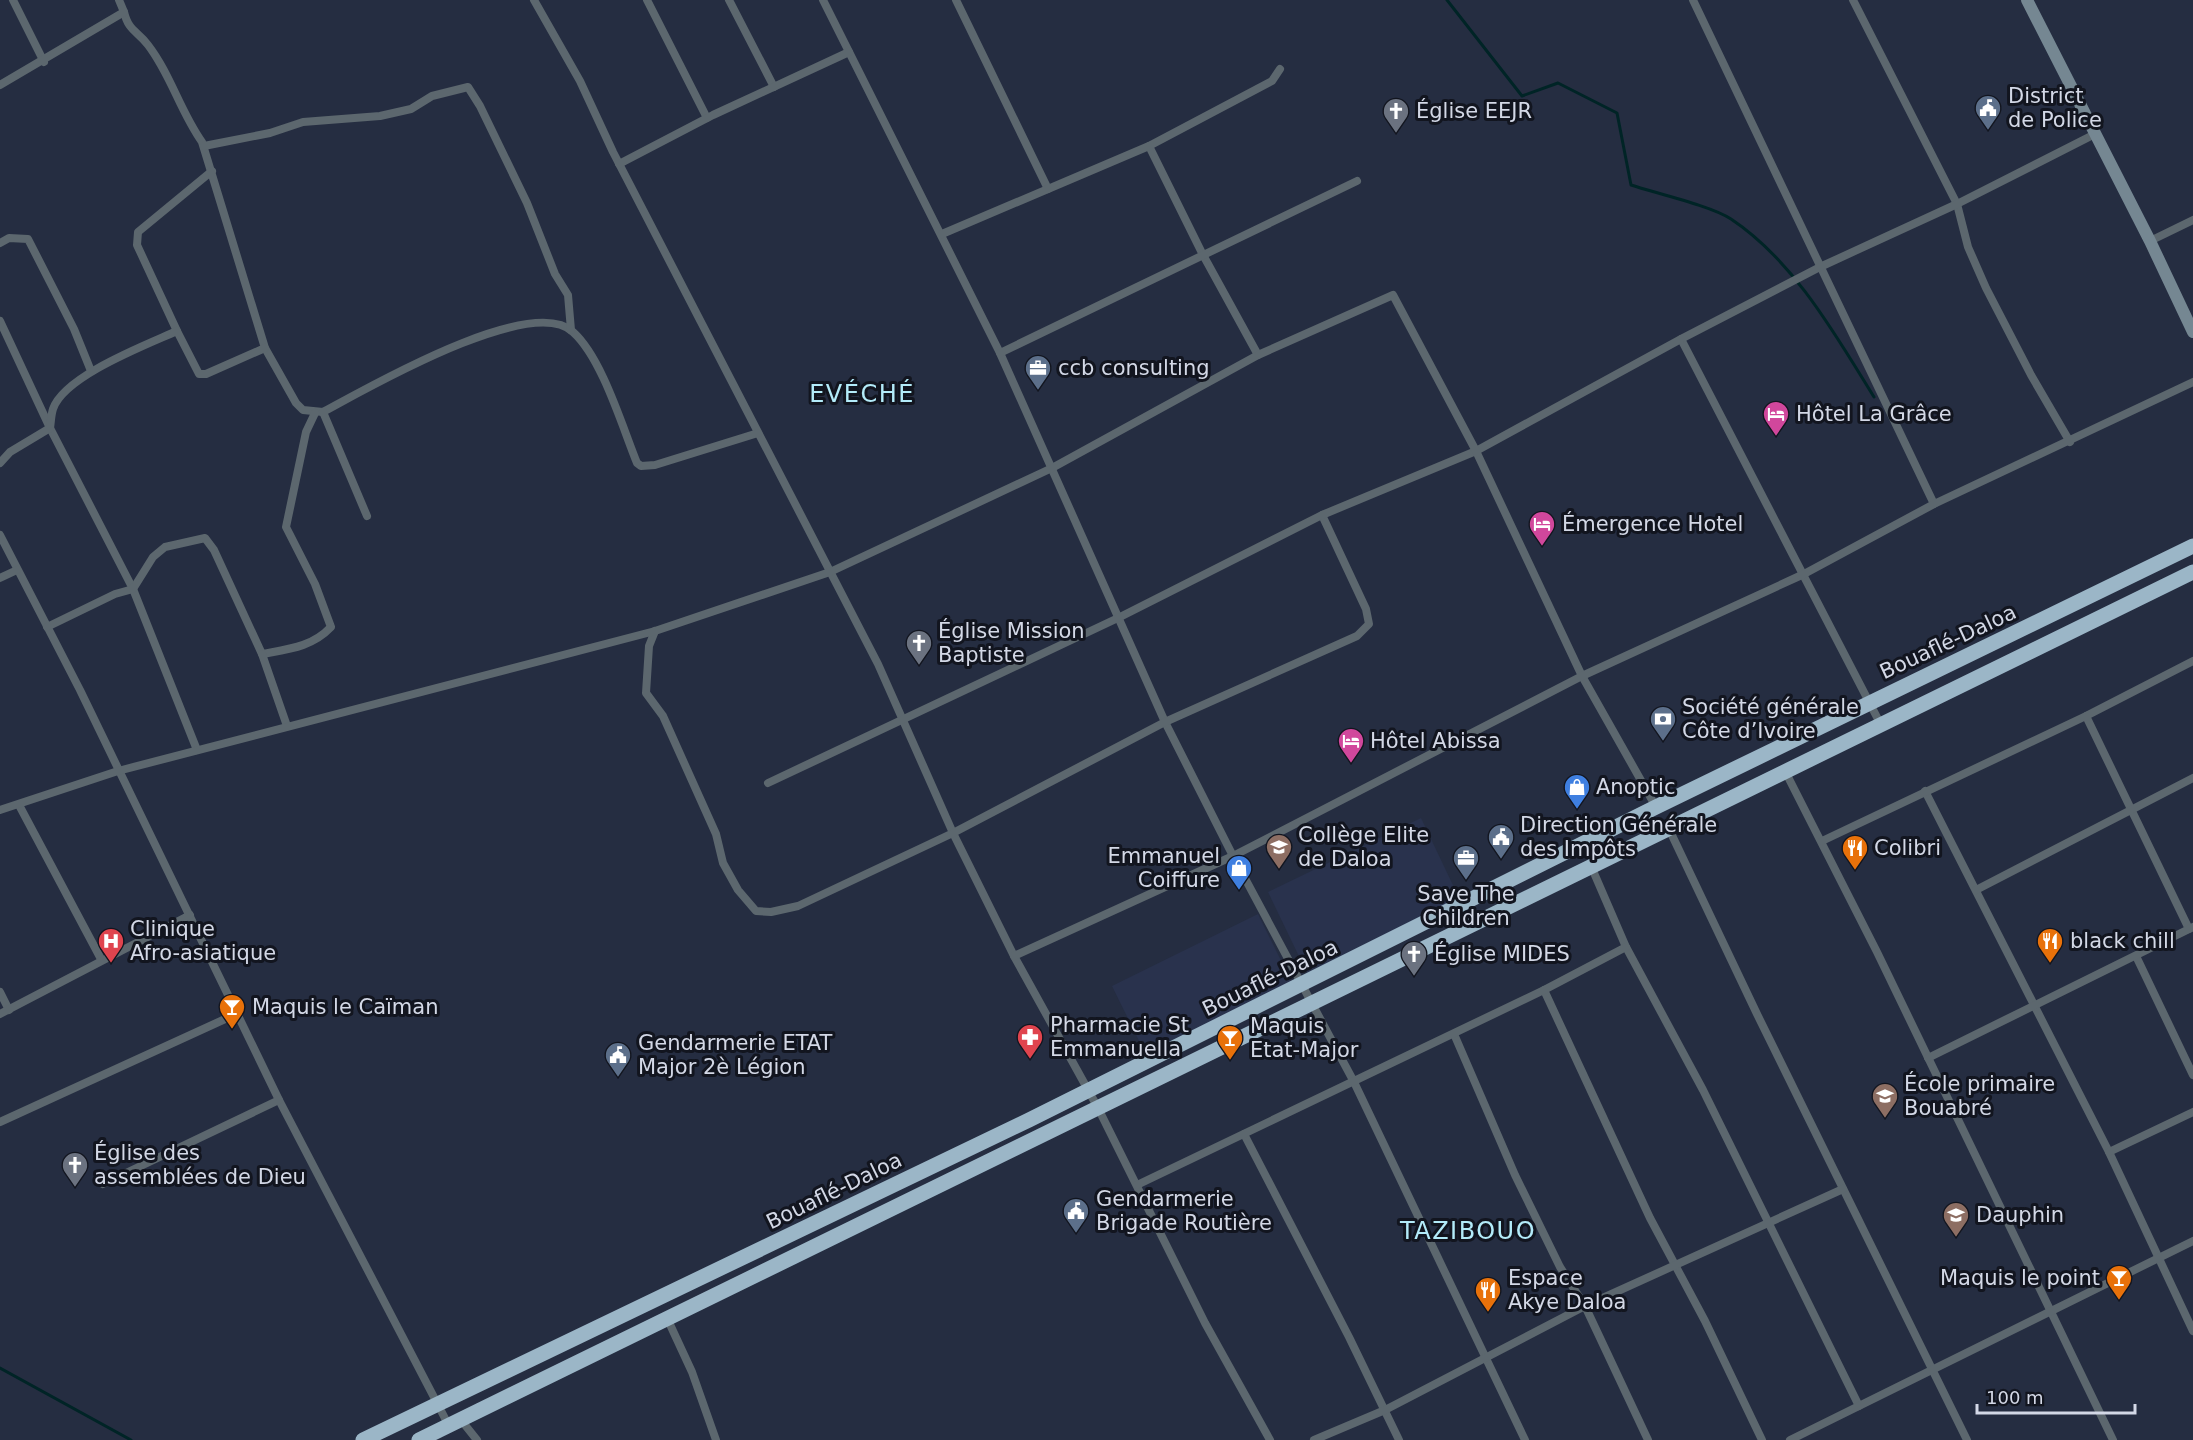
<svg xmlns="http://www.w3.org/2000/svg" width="2193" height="1440" viewBox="0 0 2193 1440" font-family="'DejaVu Sans',sans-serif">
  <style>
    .built { fill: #29324d }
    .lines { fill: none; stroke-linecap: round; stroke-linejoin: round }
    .stream { stroke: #002426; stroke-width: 3 }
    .street { stroke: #5c676e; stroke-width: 8 }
    .secondary { stroke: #758792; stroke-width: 12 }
    .highway { stroke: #9bb6c7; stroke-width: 15 }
    .labels { text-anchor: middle; stroke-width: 6; stroke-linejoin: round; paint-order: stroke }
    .poi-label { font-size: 21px; fill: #d3d8e6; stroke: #12151f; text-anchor: start }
    .street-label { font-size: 21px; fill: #d3d8e6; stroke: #12151f }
    .quarter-label { font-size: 24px; letter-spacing: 1.5px; fill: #b3ebf9; stroke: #12151f }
  </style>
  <rect width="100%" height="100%" fill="#252d41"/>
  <g class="built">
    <path d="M1421,818L1461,902L1308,975L1268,892Z"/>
    <path d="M1258,914L1293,985L1147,1057L1112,986Z"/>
  </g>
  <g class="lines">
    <g class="stream">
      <path d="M1447,0L1522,96L1558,83L1617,113L1631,185C1655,193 1712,206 1731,219C1794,261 1835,334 1874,397"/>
      <path d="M0,1368L131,1440"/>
    </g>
    <g class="street">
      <path d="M13,0L44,62"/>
      <path d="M534,0L580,81L613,152L878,664L953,833L1014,956L1098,1108L1205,1323L1270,1440"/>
      <path d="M647,0L707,118"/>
      <path d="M729,0L774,87"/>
      <path d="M823,0L1000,353L1165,722L1233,856L1354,1082L1525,1440"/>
      <path d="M956,0L1048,189"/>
      <path d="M1693,0L1934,504"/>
      <path d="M1853,0L1957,204L1968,247L1986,288L2031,375L2070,442"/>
      <path d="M124,12C129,32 137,30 148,45C171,75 180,111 202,142L265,348L296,403L303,410L323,412C366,389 531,293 573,332C602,358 622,426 637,463L641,466L655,465L758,433"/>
      <path d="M0,85L124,12L119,0"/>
      <path d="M204,146L270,133L303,122L380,116L411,109L432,96L468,87L480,106L527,203L555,274L568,295L571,330"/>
      <path d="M1149,146L1202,253L1258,355"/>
      <path d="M619,164L713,115L849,52"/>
      <path d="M942,234L1149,146L1272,81L1280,69"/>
      <path d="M2150,241L2193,220"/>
      <path d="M0,243L9,238L28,239L74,329L91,371"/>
      <path d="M0,321L50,428L133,589L197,750"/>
      <path d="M177,331L137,245L138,232L212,171"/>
      <path d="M1681,339L1881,725"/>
      <path d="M1000,353L1357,181"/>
      <path d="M323,412L367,516"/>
      <path d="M0,463L10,452L50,428C51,422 51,415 53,409C64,376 146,345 177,331L199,374H206L265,348"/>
      <path d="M0,535L80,690L279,1100L449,1426"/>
      <path d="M0,578L17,570"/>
      <path d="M47,627L115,594L133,589L153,557L165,547L205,538L214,550L262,654C289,649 312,647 331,627L315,584L286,527L306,432L315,413"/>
      <path d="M655,631L649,646L646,693L663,716L716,834L723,863L738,890L756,911L771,912L798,906L953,833L1165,722L1357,636L1369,624L1366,609L1322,515"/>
      <path d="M262,654L287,726"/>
      <path d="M2086,716L2189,929"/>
      <path d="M1785,771L1877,952L2113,1440"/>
      <path d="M768,783L1118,618L1322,515L1476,451L1681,339L1820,267L1957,204L2095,134"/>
      <path d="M1925,791L2109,1152L2193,1331"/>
      <path d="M19,805L101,959"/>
      <path d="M0,810L118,771L655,631L830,572L1052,468L1258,355L1393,295L1476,451L1582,676L1656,807"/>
      <path d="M1669,829L1757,1014L1967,1440"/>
      <path d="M1822,841L2086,716L2193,661"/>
      <path d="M1591,866L1626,947L1703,1090L1859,1406"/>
      <path d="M1976,890L2193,778"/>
      <path d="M1014,956L1233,856L1582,676L1804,574L1934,504L2193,382"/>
      <path d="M2136,956L2193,1075"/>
      <path d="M1544,990L1650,1218L1705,1321L1762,1440"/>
      <path d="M0,992L9,1010"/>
      <path d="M0,1014L190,915"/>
      <path d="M1454,1034L1515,1175L1560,1267L1585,1306L1648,1440"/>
      <path d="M1928,1058L2193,927"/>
      <path d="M0,1122L236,1014"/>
      <path d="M1244,1134L1349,1337L1399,1440"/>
      <path d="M2109,1152L2193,1112"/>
      <path d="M103,1184L279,1100"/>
      <path d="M1137,1185L1544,990L1626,947"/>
      <path d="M667,1318L692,1372L716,1440"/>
      <path d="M461,1420L477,1440"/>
      <path d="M1314,1440L1385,1410L1585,1306L1843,1189"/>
      <path d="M1790,1440L2193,1241"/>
    </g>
    <path class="secondary" d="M2027,0L2150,241L2193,332"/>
    <g class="highway">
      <path d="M363,1440L1029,1120L1656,807L2193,546"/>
      <path d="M419,1440L2193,572"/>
    </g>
  </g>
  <defs>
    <g id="civic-pin" transform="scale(1.35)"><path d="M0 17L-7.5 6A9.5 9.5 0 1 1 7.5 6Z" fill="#5c6f8a" stroke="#12151f"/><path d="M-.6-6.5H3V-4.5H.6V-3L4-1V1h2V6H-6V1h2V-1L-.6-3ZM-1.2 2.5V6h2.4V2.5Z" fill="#fff"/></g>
    <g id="church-pin" transform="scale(1.35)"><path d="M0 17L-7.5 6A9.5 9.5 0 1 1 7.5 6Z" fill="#6b7280" stroke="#12151f"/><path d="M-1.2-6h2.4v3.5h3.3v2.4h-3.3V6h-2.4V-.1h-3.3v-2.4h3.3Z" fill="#fff"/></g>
    <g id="office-pin" transform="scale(1.35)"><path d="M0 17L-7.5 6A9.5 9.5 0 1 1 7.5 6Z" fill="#5c6f8a" stroke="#12151f"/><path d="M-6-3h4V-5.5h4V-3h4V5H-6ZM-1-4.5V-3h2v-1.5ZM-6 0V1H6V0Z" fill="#fff"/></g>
    <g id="hotel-pin" transform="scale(1.35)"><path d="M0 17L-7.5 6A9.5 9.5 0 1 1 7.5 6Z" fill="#d1479c" stroke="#12151f"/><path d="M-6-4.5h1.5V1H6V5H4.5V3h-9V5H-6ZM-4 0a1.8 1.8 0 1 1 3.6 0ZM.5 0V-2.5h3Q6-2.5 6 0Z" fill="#fff"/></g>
    <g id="bank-pin" transform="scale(1.35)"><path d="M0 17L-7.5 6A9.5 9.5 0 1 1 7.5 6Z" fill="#5c6f8a" stroke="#12151f"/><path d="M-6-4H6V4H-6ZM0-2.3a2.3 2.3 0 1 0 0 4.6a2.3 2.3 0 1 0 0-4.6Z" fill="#fff"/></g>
    <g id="shop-pin" transform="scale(1.35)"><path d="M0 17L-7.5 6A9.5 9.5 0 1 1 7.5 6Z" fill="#3f7fe0" stroke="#12151f"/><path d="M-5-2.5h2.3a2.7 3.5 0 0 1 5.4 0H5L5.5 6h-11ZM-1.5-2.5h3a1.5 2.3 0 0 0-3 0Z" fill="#fff"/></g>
    <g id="school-pin" transform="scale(1.35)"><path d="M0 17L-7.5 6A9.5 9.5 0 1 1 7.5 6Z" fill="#8d6e63" stroke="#12151f"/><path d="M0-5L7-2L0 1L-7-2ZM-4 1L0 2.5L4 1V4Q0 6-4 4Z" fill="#fff"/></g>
    <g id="restaurant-pin" transform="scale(1.35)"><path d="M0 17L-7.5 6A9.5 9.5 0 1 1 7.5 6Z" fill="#e8710a" stroke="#12151f"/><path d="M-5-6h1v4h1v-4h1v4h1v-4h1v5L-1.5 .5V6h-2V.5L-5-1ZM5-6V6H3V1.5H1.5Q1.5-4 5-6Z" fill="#fff"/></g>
    <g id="hospital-pin" transform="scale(1.35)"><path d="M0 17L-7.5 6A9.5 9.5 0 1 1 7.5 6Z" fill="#e0444e" stroke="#12151f"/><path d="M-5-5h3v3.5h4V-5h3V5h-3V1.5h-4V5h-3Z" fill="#fff"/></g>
    <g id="bar-pin" transform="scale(1.35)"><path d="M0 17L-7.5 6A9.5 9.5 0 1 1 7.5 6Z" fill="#e8710a" stroke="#12151f"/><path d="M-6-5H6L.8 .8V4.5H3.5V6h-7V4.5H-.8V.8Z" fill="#fff"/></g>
    <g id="pharmacy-pin" transform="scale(1.35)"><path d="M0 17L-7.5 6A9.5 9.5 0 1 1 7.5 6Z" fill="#e0444e" stroke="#12151f"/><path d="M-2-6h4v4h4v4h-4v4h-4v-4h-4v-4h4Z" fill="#fff"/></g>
  </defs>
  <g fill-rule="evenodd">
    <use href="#civic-pin" x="1988" y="108"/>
    <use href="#church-pin" x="1396" y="111"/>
    <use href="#office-pin" x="1038" y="368"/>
    <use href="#hotel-pin" x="1776" y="414"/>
    <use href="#hotel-pin" x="1542" y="524"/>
    <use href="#church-pin" x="919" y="643"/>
    <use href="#bank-pin" x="1663" y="719"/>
    <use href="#hotel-pin" x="1351" y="741"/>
    <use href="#shop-pin" x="1577" y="787"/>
    <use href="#civic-pin" x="1501" y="837"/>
    <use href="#school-pin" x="1279" y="847"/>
    <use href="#restaurant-pin" x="1855" y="848"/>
    <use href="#office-pin" x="1466" y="858"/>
    <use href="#shop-pin" x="1239" y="868"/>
    <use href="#hospital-pin" x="111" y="941"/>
    <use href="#restaurant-pin" x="2050" y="941"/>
    <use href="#church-pin" x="1414" y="954"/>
    <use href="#bar-pin" x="232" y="1007"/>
    <use href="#pharmacy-pin" x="1030" y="1037"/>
    <use href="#bar-pin" x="1230" y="1038"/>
    <use href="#civic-pin" x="618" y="1055"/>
    <use href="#school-pin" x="1885" y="1096"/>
    <use href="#church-pin" x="75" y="1165"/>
    <use href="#civic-pin" x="1076" y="1211"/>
    <use href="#school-pin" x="1956" y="1215"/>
    <use href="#bar-pin" x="2119" y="1278"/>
    <use href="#restaurant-pin" x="1488" y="1290"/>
  </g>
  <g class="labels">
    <g class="poi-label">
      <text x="2008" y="103">District<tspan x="2008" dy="24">de Police</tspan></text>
      <text x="1416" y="118">Église EEJR</text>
      <text x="1058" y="375">ccb consulting</text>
      <text x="1796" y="421">Hôtel La Grâce</text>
      <text x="1562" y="531">Émergence Hotel</text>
      <text x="938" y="638">Église Mission<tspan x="938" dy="24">Baptiste</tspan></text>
      <text x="1682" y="714">Société générale<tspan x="1682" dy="24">Côte d’Ivoire</tspan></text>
      <text x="1370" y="748">Hôtel Abissa</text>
      <text x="1596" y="794">Anoptic</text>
      <text x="1520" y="832">Direction Générale<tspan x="1520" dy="24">des Impôts</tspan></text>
      <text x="1298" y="842">Collège Elite<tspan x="1298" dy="24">de Daloa</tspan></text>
      <text x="1874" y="855">Colibri</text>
      <text x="1220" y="863" text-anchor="end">Emmanuel<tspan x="1220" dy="24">Coiffure</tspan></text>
      <text x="1466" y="901" text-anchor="middle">Save The<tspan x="1466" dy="24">Children</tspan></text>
      <text x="130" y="936">Clinique<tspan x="130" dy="24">Afro-asiatique</tspan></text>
      <text x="2070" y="948">black chill</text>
      <text x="1434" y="961">Église MIDES</text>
      <text x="252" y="1014">Maquis le Caïman</text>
      <text x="1050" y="1032">Pharmacie St<tspan x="1050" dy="24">Emmanuella</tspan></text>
      <text x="1250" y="1033">Maquis<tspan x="1250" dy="24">Etat-Major</tspan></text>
      <text x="638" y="1050">Gendarmerie ETAT<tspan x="638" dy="24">Major 2è Légion</tspan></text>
      <text x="1904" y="1091">École primaire<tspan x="1904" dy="24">Bouabré</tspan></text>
      <text x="94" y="1160">Église des<tspan x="94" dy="24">assemblées de Dieu</tspan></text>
      <text x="1096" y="1206">Gendarmerie<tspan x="1096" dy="24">Brigade Routière</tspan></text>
      <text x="1976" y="1222">Dauphin</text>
      <text x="1508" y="1285">Espace<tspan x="1508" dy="24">Akye Daloa</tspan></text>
      <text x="2100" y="1285" text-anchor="end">Maquis le point</text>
    </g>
    <g class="street-label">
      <text transform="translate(1948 642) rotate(-25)" y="7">Bouaflé-Daloa</text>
      <text transform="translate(1270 978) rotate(-26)" y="7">Bouaflé-Daloa</text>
      <text transform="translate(834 1191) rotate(-26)" y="7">Bouaflé-Daloa</text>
    </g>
    <g class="quarter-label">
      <text x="862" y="402">EVÉCHÉ</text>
      <text x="1468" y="1239">TAZIBOUO</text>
    </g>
  </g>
  <path d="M1977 1404v9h158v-9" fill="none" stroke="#d3d8e6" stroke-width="3"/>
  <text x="1986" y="1404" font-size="18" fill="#d3d8e6" stroke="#12151f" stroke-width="4.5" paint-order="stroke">100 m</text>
</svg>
